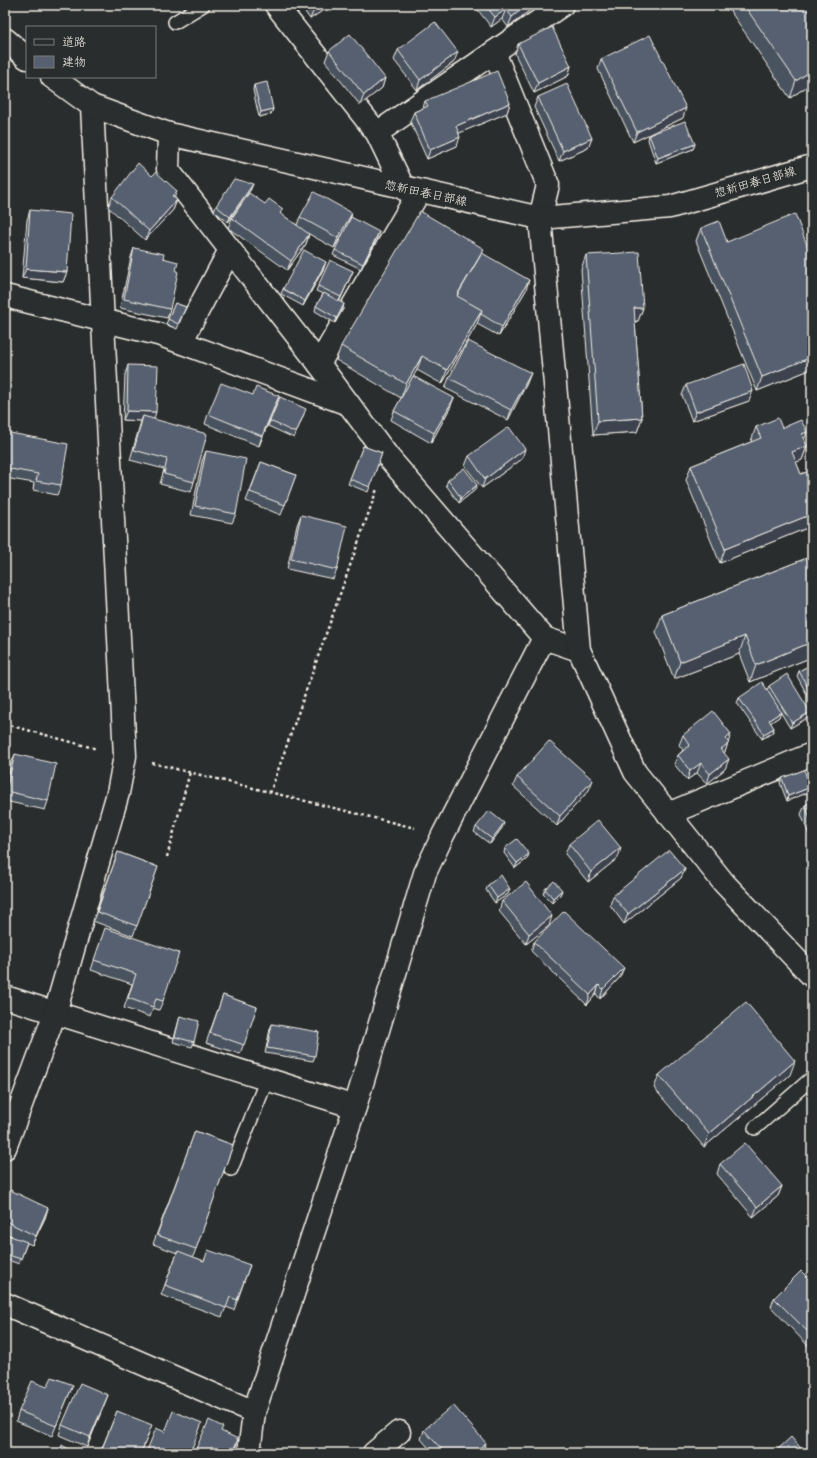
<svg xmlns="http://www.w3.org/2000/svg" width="817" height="1458" viewBox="0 0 817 1458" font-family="'Comic Neue','Klee One',sans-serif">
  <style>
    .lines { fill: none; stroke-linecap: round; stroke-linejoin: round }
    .lane-casing { stroke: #f4f1e8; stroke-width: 16 }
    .street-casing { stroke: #f4f1e8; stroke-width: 25 }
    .secondary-casing { stroke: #f4f1e8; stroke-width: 25 }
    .path { stroke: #f4f1e8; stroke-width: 2.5; stroke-dasharray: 3 3; stroke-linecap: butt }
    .lane { stroke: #2a2d2e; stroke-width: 13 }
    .street { stroke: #2a2d2e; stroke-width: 22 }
    .secondary { stroke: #2a2d2e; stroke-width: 22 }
    .wall { fill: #4a5361; stroke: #f4f1e8 }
    .shaded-wall { fill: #3c434f; stroke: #f4f1e8 }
    .building { fill: #566071; stroke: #f4f1e8 }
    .labels { text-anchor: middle; stroke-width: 3; stroke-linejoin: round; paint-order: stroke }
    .street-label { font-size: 12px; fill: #f4f1e8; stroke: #2a2d2e }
  </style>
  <rect width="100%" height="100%" fill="#2a2d2e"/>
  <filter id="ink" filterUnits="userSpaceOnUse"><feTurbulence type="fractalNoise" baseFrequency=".025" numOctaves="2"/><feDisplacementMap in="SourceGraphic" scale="8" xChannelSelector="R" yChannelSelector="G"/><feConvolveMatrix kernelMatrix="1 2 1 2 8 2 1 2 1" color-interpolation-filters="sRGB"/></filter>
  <g filter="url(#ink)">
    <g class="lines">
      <g class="lane-casing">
        <g id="lane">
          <path d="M175,22L203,5"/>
          <path d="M755,1128L812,1078"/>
          <path d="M231,1169L267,1079"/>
        </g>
      </g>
      <g class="street-casing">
        <g id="street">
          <path d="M276,5L377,133L404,189"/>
          <path d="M494,52L548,185L540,218"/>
          <path d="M377,133L562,5"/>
          <path d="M169,134L168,170L319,364L389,458L544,638"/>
          <path d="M5,296L158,334L348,404"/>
          <path d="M181,342L230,250"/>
          <path d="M319,364L419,192"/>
          <path d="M668,814L812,754"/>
          <path d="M5,997L355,1107"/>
          <path d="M5,1148L55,1013L118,793L125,756L92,106"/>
          <path d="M5,1304L254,1412"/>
          <path d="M249,1453L254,1412L355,1107L425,873L443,835L544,638L579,650"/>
          <path d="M374,1453L399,1432"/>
        </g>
      </g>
      <g class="secondary-casing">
        <g id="secondary">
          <path d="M5,39L27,58"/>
          <path d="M52,77L92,106L169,134L540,218L670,207L812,166"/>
          <path d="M540,218L579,650L635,772L724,883L812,976"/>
        </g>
      </g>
      <g class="path">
        <path d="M5,724L97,749"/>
        <path d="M152,763L415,828"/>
        <path d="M270,793L377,489"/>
        <path d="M167,857L190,772"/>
      </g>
      <use href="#lane" class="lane"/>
      <use href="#street" class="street"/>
      <use href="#secondary" class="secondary"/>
    </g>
    <g class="wall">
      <path d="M300,5H331L310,19Z"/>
      <path d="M474,5H531L529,11L508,27L502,19L491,27Z"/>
      <path d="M726,5H812V83L790,98Z"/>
      <path d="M518,44L571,66L568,76L534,93L515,54Z"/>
      <path d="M398,50L454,62L417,90L394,60Z"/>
      <path d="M329,51L385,78L382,88L360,105L325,61Z"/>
      <path d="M601,59L683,118L633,142L598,69Z"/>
      <path d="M254,85L273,109L271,114L259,117L253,90Z"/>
      <path d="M538,97L592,138L588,148L559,161L534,107Z"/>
      <path d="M425,101L510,103L507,113L459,133L457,146L427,159L410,121L414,112L423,108Z"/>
      <path d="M649,135L695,144L693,149L656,163L648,140Z"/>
      <path d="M251,189L228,222L214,211L216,206Z"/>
      <path d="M112,197L174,198L177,200L173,210L145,240L108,207Z"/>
      <path d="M265,204L281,214L297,225L300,217L352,213L349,223L334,248L309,234L306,244L287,270L228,228L232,218Z"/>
      <path d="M30,210L67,272L63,282L22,278L27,220Z"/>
      <path d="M701,228L727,242L812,258V369L757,391L696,241Z"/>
      <path d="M377,237L361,269L333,255L335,250Z"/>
      <path d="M134,248L170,309L167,318L120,308L131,257Z"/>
      <path d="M484,249L482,253L526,290L499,336L477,324L442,384L417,370L413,376L450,408L431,443L391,420L394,411L408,386L401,398L336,360L341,346Z"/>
      <path d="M586,255L643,308L638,321L635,322L642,418L637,432L593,435L581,269Z"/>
      <path d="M324,268L303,306L281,294L283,289Z"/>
      <path d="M353,271L339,301L343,309L335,323L315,311L316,306L323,294L316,291L318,286Z"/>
      <path d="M175,303L186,307L177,329L166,324Z"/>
      <path d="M128,365L153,419L194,482L191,492L160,484L164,469L130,460L141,421L123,420L125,375Z"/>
      <path d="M449,378L527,383L508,420L445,388Z"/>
      <path d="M686,385L749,401L692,421L682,395Z"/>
      <path d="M253,395L279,396L259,446L205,424L208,414Z"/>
      <path d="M304,414L294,438L268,426L270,421Z"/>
      <path d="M756,427L782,428L804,439L807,446L802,460L796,462L801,474L812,470V526L720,563L686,480L691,466L751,442V441Z"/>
      <path d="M5,432L61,485L57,495L33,490L34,483L5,478Z"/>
      <path d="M363,446L382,453L368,492L348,484Z"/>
      <path d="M206,451L236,514L232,523L191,515L202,461Z"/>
      <path d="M469,456L522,459L482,488L465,466Z"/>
      <path d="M261,462L296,475L281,515L246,501Z"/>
      <path d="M448,480L475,490L459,503L446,485Z"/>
      <path d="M301,515L337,570L333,579L287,569L297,525Z"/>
      <path d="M812,556V657L750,682L739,654L674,679L656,632L662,615Z"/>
      <path d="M812,664V704L797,676L799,671Z"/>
      <path d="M769,686L810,712L809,717L790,728L781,713L779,717L770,723L774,728L772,733L762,739L737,703L739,698L767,690Z"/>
      <path d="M683,735L728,742L725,752L724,753L725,769L707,784L697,773L687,780L674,764L678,755L683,750L679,745Z"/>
      <path d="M15,754L48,801L45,810L5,801V792L11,764Z"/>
      <path d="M517,777L589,790L557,826L513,786Z"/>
      <path d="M782,778L809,792L787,801L780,783Z"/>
      <path d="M812,799V842L801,814L805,805L811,802Z"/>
      <path d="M476,827L502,828L490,844L474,832Z"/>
      <path d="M569,844L618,858L588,882L565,854Z"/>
      <path d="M505,848L527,859L515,868L504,853Z"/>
      <path d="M118,852L158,867L133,936L93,921Z"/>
      <path d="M685,869L681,878L624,924L610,905L613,896Z"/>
      <path d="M488,885L508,894L495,903L486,890Z"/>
      <path d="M545,889L562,890L560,895L552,903L543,894Z"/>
      <path d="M502,901L549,926L526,944L499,911Z"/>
      <path d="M102,937L163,1001L159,1010L153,1008L150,1017L124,1008L132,984L91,970Z"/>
      <path d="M534,942L620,977L600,999L596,994L587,1005L531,951Z"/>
      <path d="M223,995L257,1007L240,1054L206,1043Z"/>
      <path d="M180,1016L194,1042L192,1047L173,1042Z"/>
      <path d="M272,1024L315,1056L313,1061L265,1053L270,1029Z"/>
      <path d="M659,1075H790L704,1147L654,1088Z"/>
      <path d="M195,1131L233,1145L193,1257L204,1261L250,1265L234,1310L226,1307L222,1317L161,1295L177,1253L153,1244Z"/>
      <path d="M720,1164L782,1186L778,1196L753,1217L717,1174Z"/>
      <path d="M5,1200L48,1208L45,1218L32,1245L27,1243L19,1264L5,1259V1234L12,1236L5,1233Z"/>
      <path d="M812,1282V1350L771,1307L774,1298Z"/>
      <path d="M73,1385L52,1436L16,1421L19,1411L47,1387Z"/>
      <path d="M108,1395L87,1447L59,1435L62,1425Z"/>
      <path d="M117,1411L148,1435L141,1453H100Z"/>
      <path d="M424,1430L482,1453H433L421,1439Z"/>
    </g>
    <g class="shaded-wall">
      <path d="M321,5H331L310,19L314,10Z"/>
      <path d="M527,5H531L529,11L508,27L512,17Z"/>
      <path d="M506,9L502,19L491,27L495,17Z"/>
      <path d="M458,52L454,62L417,90L420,80Z"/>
      <path d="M571,66L568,76L534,93L538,83Z"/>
      <path d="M812,70V83L790,98L796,81Z"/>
      <path d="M385,78L382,88L360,105L364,95Z"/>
      <path d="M510,103L507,113L452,136L456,126Z"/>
      <path d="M686,108L683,118L633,142L637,132Z"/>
      <path d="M273,109L271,114L259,117L261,112Z"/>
      <path d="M460,137L457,146L427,159L430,150Z"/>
      <path d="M592,138L588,148L559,161L563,151Z"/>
      <path d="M695,144L693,149L656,163L658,158Z"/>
      <path d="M253,184L251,189L228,222L230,217Z"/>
      <path d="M177,191L173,201L172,196Z"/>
      <path d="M177,200L173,210L145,240L149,231Z"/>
      <path d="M352,213L349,223L334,248L338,238Z"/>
      <path d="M379,232L377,237L361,269L363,264Z"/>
      <path d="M309,234L306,244L287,270L291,261Z"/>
      <path d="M484,249L479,263L457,300V295Z"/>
      <path d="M326,262L324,268L303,306L305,301Z"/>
      <path d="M26,269L67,272L63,282L22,278Z"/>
      <path d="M353,271L351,276L339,302L341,297Z"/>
      <path d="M529,280L526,290L499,336L502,327Z"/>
      <path d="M344,304L343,309L335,323L337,318Z"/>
      <path d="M634,308H643L638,321L629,322Z"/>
      <path d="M482,310L477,324L442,384L447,370Z"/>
      <path d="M422,356L417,370L401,398L406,384Z"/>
      <path d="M812,357V369L757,391L762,377Z"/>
      <path d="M531,373L527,383L508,420L511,410Z"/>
      <path d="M753,391L749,401L692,421L696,412Z"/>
      <path d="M279,396L259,446L262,436Z"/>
      <path d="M454,398L450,408L431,443L434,433Z"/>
      <path d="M127,411L156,412L153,422L143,416L141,421L123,420Z"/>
      <path d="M642,418L637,432L593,435L598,421Z"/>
      <path d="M807,432L802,446V434Z"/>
      <path d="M807,446L802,460L787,466L792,452Z"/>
      <path d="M525,449L522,459L482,488L485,479Z"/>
      <path d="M477,485L475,490L459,503L461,498Z"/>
      <path d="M812,514V526L720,563L725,549Z"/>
      <path d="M745,636L739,654L674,679L680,662Z"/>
      <path d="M812,642V657L750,682L756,665Z"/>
      <path d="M781,712L779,717L767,725L769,720Z"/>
      <path d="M810,712L809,717L790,728L792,723Z"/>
      <path d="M774,728L772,733L762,739L764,734Z"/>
      <path d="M731,734L725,752L718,759L726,739Z"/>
      <path d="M729,759L725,769L707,784L710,774Z"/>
      <path d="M701,763L697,773L687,780L690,771Z"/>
      <path d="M593,780L589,790L557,826L560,816Z"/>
      <path d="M811,787L809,792L787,801L788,796Z"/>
      <path d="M504,823L502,828L490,844L492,839Z"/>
      <path d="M621,848L618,858L588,882L591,872Z"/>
      <path d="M529,854L527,859L515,868L517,863Z"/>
      <path d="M685,869L681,878L624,924L628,914Z"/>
      <path d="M510,889L508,894L495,903L497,898Z"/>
      <path d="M562,890L560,895L552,903L553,898Z"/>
      <path d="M552,916L549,926L526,944L529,934Z"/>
      <path d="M624,968L620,977L600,999L603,989Z"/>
      <path d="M599,985L596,994L587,1005L590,995Z"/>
      <path d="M795,1061L790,1075L704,1147L709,1134Z"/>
      <path d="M782,1186L778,1196L753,1217L757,1207Z"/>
      <path d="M48,1208L45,1218L32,1245L36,1236Z"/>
      <path d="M108,1395L104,1405L87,1447L90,1437Z"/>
      <path d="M238,1439L235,1449L233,1453H232Z"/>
      <path d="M486,1443L482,1453H474Z"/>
    </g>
    <g class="building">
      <path d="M310,5H321L314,10Z"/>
      <path d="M485,5H527L512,17L506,9L495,17Z"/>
      <path d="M744,5H812V70L796,81Z"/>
      <path d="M435,22L458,52L420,80L398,50Z"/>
      <path d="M552,27L571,66L538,83L518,44Z"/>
      <path d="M350,34L385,78L364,95L329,51Z"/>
      <path d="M650,35L686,108L637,132L601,59Z"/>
      <path d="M497,71L510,103L456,126L460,137L430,150L414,112L428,106L425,101Z"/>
      <path d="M267,82L273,109L261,112L254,85Z"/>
      <path d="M567,84L592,138L563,151L538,97Z"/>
      <path d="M685,121L695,144L658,158L649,135Z"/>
      <path d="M138,163L152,176L156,172L177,191L172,196L177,200L149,231L112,197Z"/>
      <path d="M234,179L253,184L230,217L216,206Z"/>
      <path d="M314,192L352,213L338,238L300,217Z"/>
      <path d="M249,193L265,204L269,199L283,209L280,213L309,234L291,261L232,218Z"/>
      <path d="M30,210L71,214L67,272L26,269Z"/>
      <path d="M420,211L484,249L457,295L482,310L447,370L422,356L406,384L341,346Z"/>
      <path d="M795,214L812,258V357L762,377L701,228L719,221L727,242Z"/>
      <path d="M351,217L379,232L363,264L335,250Z"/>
      <path d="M134,248L164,254L163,258L178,262L176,271L178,272L170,309L124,299Z"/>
      <path d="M304,250L326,262L305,301L283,289Z"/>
      <path d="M639,252L643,308H634L642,418L598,421L586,255Z"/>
      <path d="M482,253L529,280L502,327L481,314L482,310L457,296Z"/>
      <path d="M330,260L353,271L341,297L318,286Z"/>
      <path d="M324,293L344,304L337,318L316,306Z"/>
      <path d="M175,303L186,307L178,324L168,319Z"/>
      <path d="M468,341L531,373L511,410L449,378Z"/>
      <path d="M744,364L753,391L696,412L686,385Z"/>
      <path d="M128,365L158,366L156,412L127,411Z"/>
      <path d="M413,376L454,398L434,433L394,411Z"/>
      <path d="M221,383L253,395L256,387L279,396L262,436L208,414Z"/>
      <path d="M280,397L306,409L296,433L270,421Z"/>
      <path d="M143,416L207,434L194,482L164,474L167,459L134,450Z"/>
      <path d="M778,418L782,428L801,420L807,432L802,434L807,446L792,452L801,474L812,470V514L725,549L691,466L761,438L756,427Z"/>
      <path d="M509,427L525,449L485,479L469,456Z"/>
      <path d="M5,432L68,444L61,485L36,481L38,474L5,468Z"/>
      <path d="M363,446L382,453L370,487L350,479Z"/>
      <path d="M206,451L246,459L236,514L195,506Z"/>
      <path d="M261,462L296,475L285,505L250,492Z"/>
      <path d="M464,468L477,485L461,498L448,480Z"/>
      <path d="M301,515L347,526L337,570L291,559Z"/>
      <path d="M812,556V642L756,665L745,636L680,662L662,615Z"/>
      <path d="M812,664V695L799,671Z"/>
      <path d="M787,674L810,712L792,723L769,686Z"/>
      <path d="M762,682L781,712L769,720L774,728L764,734L739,698Z"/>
      <path d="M713,711L731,734L726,739L729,743L721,749L729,759L710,774L701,763L690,771L678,755L690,745L683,735Z"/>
      <path d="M5,737H7L5,747Z"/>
      <path d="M549,741L593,780L560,816L517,777Z"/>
      <path d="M15,754L56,764L48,801L6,791Z"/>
      <path d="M804,770L811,787L788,796L782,778Z"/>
      <path d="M812,802V823L805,805Z"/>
      <path d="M489,811L504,823L492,839L476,827Z"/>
      <path d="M598,820L621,848L591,872L569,844Z"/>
      <path d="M517,839L529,854L517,863L505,848Z"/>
      <path d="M669,850L685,869L628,914L613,896Z"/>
      <path d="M118,852L158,867L137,926L97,912Z"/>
      <path d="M501,875L510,889L497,898L488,885Z"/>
      <path d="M554,881L562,890L553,898L545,889Z"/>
      <path d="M526,882L552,916L529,934L502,901Z"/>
      <path d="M564,911L624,968L603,989L599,985L590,995L534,942Z"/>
      <path d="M105,928L179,953L163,1001L156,999L153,1007L128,998L136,974L94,960Z"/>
      <path d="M223,995L257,1007L244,1045L210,1033Z"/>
      <path d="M746,1002L795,1061L709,1134L659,1075Z"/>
      <path d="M180,1016L199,1021L194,1042L175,1037Z"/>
      <path d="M272,1024L319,1032L315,1056L267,1048Z"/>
      <path d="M195,1131L233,1145L196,1249L157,1235Z"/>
      <path d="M745,1143L782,1186L757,1207L720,1164Z"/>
      <path d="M10,1190L48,1208L36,1236L5,1221V1200Z"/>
      <path d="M5,1234L27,1242L21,1259L5,1254Z"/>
      <path d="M208,1250L250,1265L237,1300L230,1297L226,1308L165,1285L178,1251L204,1261Z"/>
      <path d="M801,1271L812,1282V1336L774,1298Z"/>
      <path d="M52,1377L73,1385L56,1426L19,1411L32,1381L47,1387Z"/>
      <path d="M80,1383L108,1395L90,1437L62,1425Z"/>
      <path d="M453,1405L486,1443L474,1453H445L424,1430Z"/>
      <path d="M117,1411L152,1425L141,1453H112L102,1449Z"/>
      <path d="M173,1411L202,1423L190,1453H146L156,1428L165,1432Z"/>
      <path d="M209,1420L223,1427L221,1431L238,1439L232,1453H194Z"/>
      <path d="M791,1437L805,1453H774Z"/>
      <path d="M62,1445L70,1450L68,1453H59Z"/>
    </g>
  </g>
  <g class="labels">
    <g class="street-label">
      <text transform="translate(755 182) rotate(-16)" y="4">惣新田春日部線</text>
      <text transform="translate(426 193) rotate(12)" y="4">惣新田春日部線</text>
    </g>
  </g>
  <rect width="817" height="1458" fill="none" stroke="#2a2d2e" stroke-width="20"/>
  <rect x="10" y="10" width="797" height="1438" fill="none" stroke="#f4f1e8" stroke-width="1.5" filter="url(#ink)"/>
  <rect x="26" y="26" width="130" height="52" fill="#2a2d2e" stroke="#7b7b78"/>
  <rect x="34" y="39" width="20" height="6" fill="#2a2d2e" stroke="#7b7b78"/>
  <text x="62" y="46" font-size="12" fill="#f4f1e8">道路</text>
  <rect x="34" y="56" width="20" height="12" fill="#566071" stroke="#7b7b78"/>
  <text x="62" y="66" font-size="12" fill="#f4f1e8">建物</text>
</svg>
